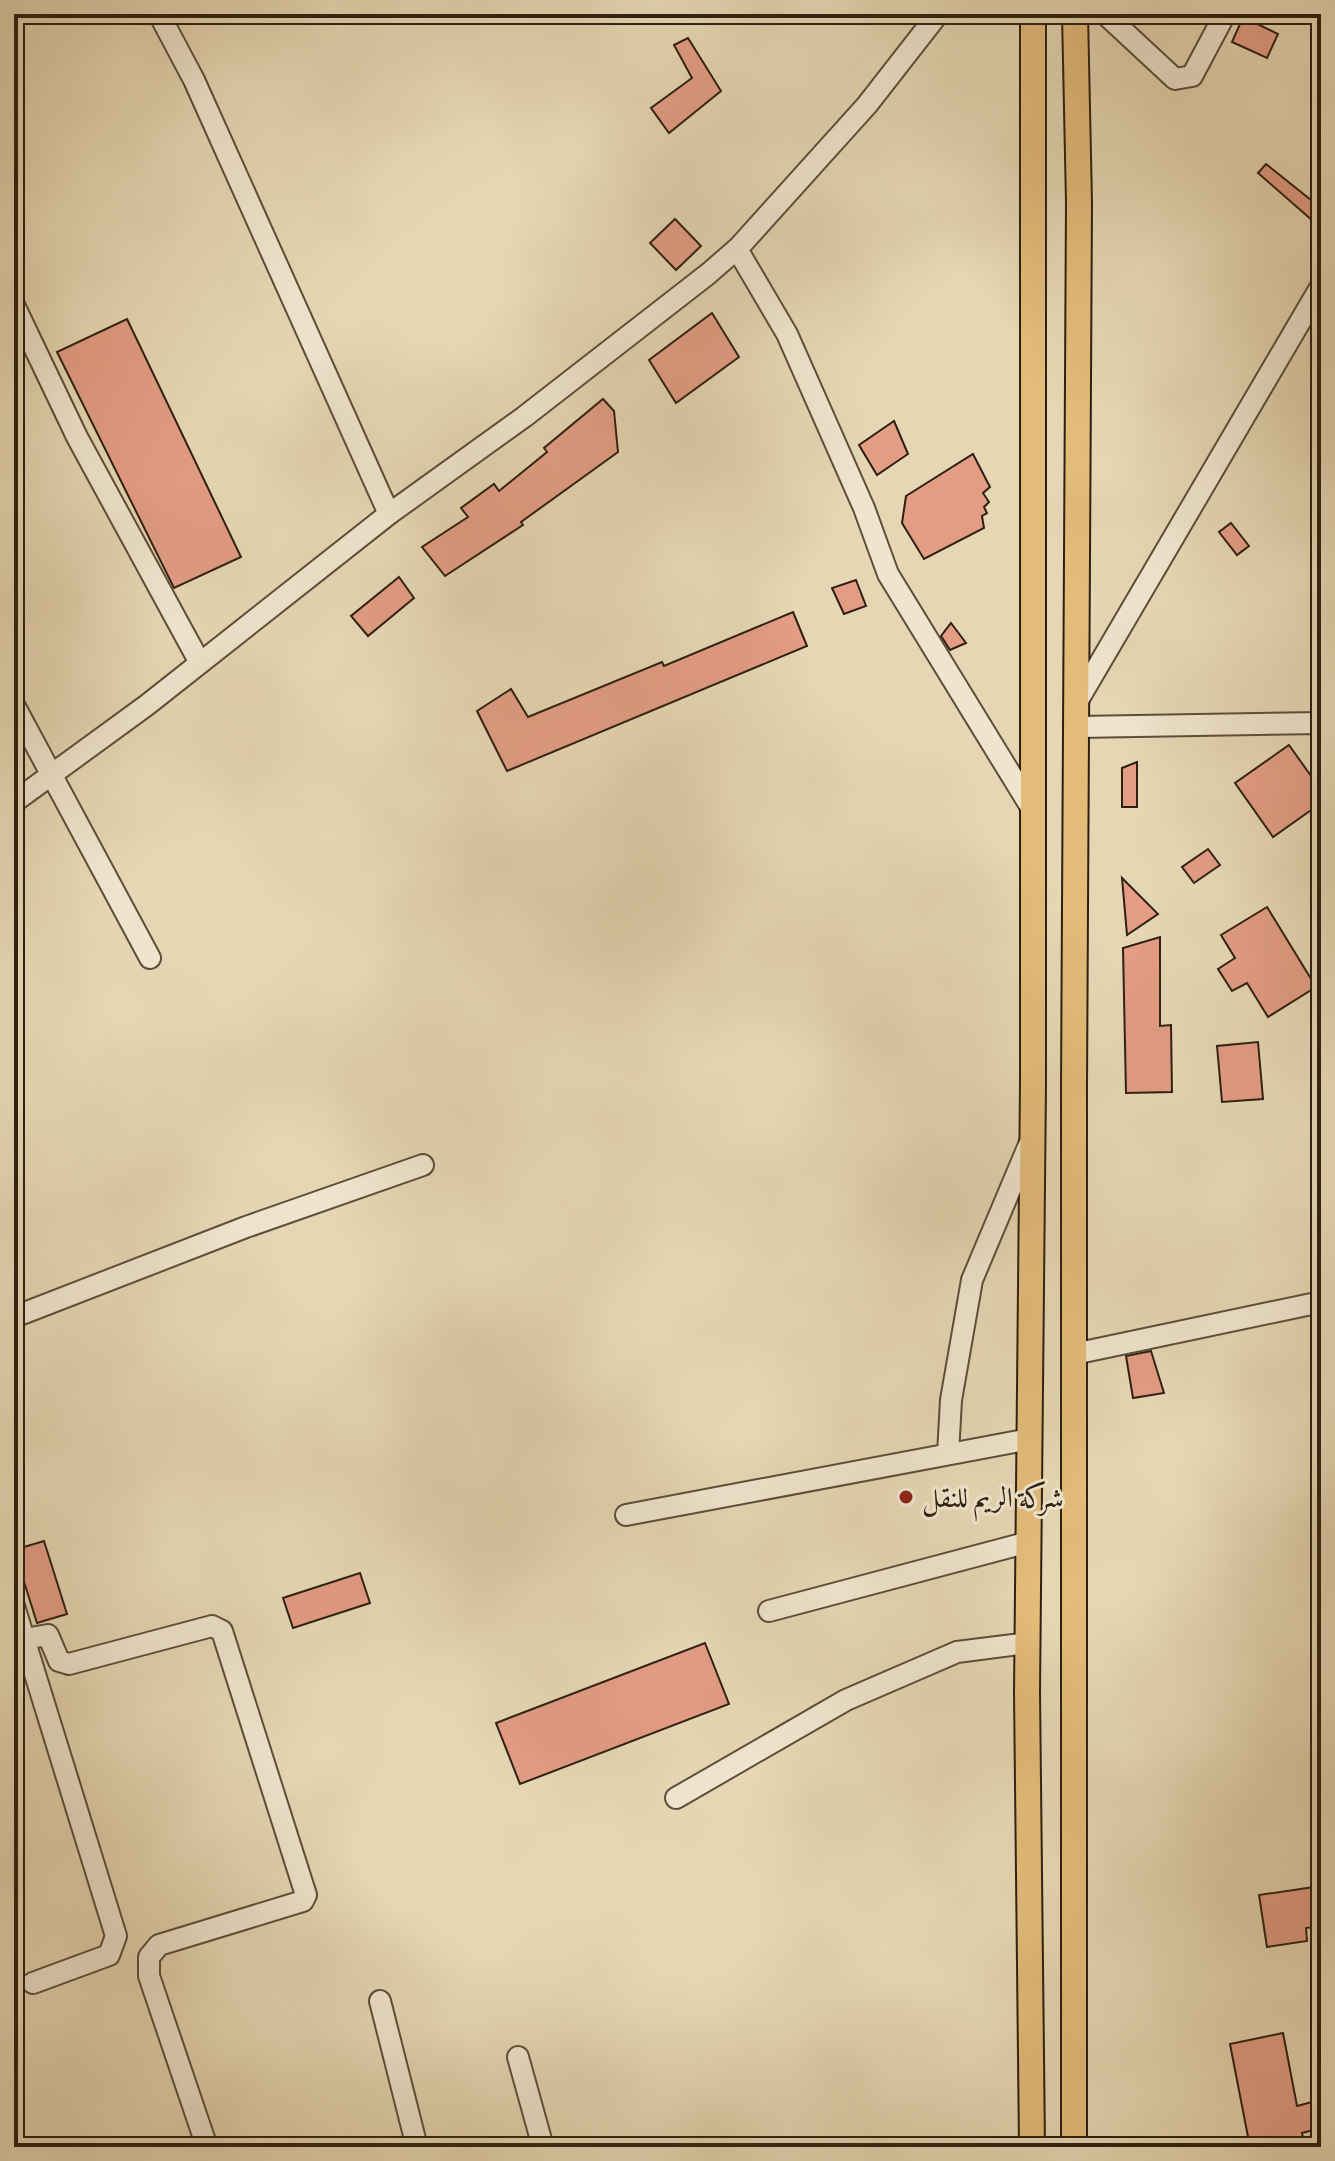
<svg xmlns="http://www.w3.org/2000/svg" width="1335" height="2161" viewBox="0 0 1335 2161" font-family="Alegreya,Amiri,serif">
  <style>
    .building { fill: #e39d85; stroke: #2e2010; stroke-width: 2 }
    .lines { fill: none; stroke-linecap: round; stroke-linejoin: round }
    .minor-casing { stroke: #5c4e39; stroke-width: 24 }
    .major-casing { stroke: #2e2010; stroke-width: 28 }
    .minor { stroke: #efe5ce; stroke-width: 20 }
    .major { stroke: #e3bc7a; stroke-width: 24 }
    .poi-dot { fill: #8f2418; stroke: #efe5ce; stroke-width: 3 }
    .labels { text-anchor: middle; stroke-width: 6; stroke-linejoin: round; paint-order: stroke }
    .poi-label { font-size: 28px; fill: #2e2010; stroke: #efe5ce; text-anchor: start }
  </style>
  <rect width="100%" height="100%" fill="#e6d7b4"/>
  <filter id="stains"><feTurbulence type="fractalNoise" baseFrequency=".0025" numOctaves="4"/><feColorMatrix values="0 0 0 0 .2 0 0 0 0 .09 0 0 0 0 .02 0 0 0 .5 -.17"/></filter>
  <radialGradient id="worn" r=".72"><stop offset=".6" stop-color="#630" stop-opacity="0"/><stop offset="1" stop-color="#630" stop-opacity=".3"/></radialGradient>
  <g class="building">
    <path d="M1243,17L1278,34L1267,58L1232,42Z"/>
    <path d="M688,38L721,91L669,133L651,108L692,78L674,45Z"/>
    <path d="M1266,164L1321,208V228L1258,173Z"/>
    <path d="M675,219L701,246L676,270L650,243Z"/>
    <path d="M712,313L739,357L676,403L649,360Z"/>
    <path d="M127,319L241,557L174,588L57,352Z"/>
    <path d="M603,399L614,411L618,452L521,522L523,525L445,576L422,547L468,517L461,508L494,484L499,491L547,452L544,448Z"/>
    <path d="M894,421L908,454L877,475L859,445Z"/>
    <path d="M973,454L990,487L983,493L989,502L984,507L987,513L982,516L984,528L924,559L902,523L906,496Z"/>
    <path d="M1231,523L1249,546L1237,555L1219,532Z"/>
    <path d="M399,577L414,598L368,636L351,616Z"/>
    <path d="M856,580L866,606L844,614L832,588Z"/>
    <path d="M793,612L807,646L507,771L477,711L511,689L528,717L662,662L664,666Z"/>
    <path d="M951,623L966,643L950,650L941,636Z"/>
    <path d="M1289,745L1321,790V803L1273,837L1235,783Z"/>
    <path d="M1137,762V807H1122V768Z"/>
    <path d="M1208,849L1220,865L1194,883L1182,867Z"/>
    <path d="M1122,878L1158,914L1127,935Z"/>
    <path d="M1267,907L1316,987L1268,1017L1247,983L1232,991L1218,969L1235,958L1221,935Z"/>
    <path d="M1160,937V1026L1171,1025L1172,1092L1126,1093L1123,948Z"/>
    <path d="M1258,1042L1263,1099L1222,1102L1217,1046Z"/>
    <path d="M1151,1351L1164,1393L1133,1398L1126,1356Z"/>
    <path d="M44,1541L67,1614L37,1623L14,1550Z"/>
    <path d="M360,1573L370,1603L293,1628L283,1598Z"/>
    <path d="M705,1643L729,1704L520,1784L496,1723Z"/>
    <path d="M1321,1886V1926L1306,1928L1307,1941L1267,1947L1259,1895Z"/>
    <path d="M1283,2033L1297,2106L1312,2102L1315,2113L1321,2112V2128L1302,2133L1303,2138L1250,2147L1230,2044Z"/>
  </g>
  <g class="lines">
    <g class="minor-casing">
      <g id="minor">
        <path d="M159,14L194,80L389,514"/>
        <path d="M1105,14L1175,79L1192,76L1225,14"/>
        <path d="M737,249L787,334L864,508L888,574L1032,809"/>
        <path d="M14,305L77,437L200,663"/>
        <path d="M1077,702L1321,286"/>
        <path d="M14,705L150,958"/>
        <path d="M1077,727L1321,723"/>
        <path d="M14,802L147,705L389,514L524,417L708,274L739,247L867,105L938,14"/>
        <path d="M14,1317L246,1227L423,1165"/>
        <path d="M1074,1354L1321,1302"/>
        <path d="M948,1454L951,1400L972,1280L1031,1140"/>
        <path d="M626,1515L1030,1439"/>
        <path d="M14,1606L116,1936L109,1955L33,1983"/>
        <path d="M769,1611L1029,1542"/>
        <path d="M24,1639L48,1635L59,1661L69,1664L212,1626L222,1631L306,1895L303,1901L159,1945L149,1957V1976L207,2147"/>
        <path d="M676,1798L846,1700L957,1652L1028,1643"/>
        <path d="M380,2001L417,2147"/>
        <path d="M518,2057L543,2147"/>
      </g>
    </g>
    <g class="major-casing">
      <g id="major">
        <path d="M1032,2147L1027,1692L1033,1084V14"/>
        <path d="M1074,2147V1085L1079,203L1075,14"/>
      </g>
    </g>
    <use href="#minor" class="minor"/>
    <use href="#major" class="major"/>
  </g>
  <circle class="poi-dot" cx="906" cy="1497" r="8"/>
  <g class="labels">
    <g class="poi-label">
      <text x="922" y="1507">شركة الريم للنقل</text>
    </g>
  </g>
  <rect width="1335" height="2161" fill="none" stroke="#e6d7b4" stroke-width="48"/>
  <rect x="16" y="16" width="1303" height="2129" fill="none" stroke="#2e2010" stroke-width="4"/>
  <rect x="24" y="24" width="1287" height="2113" fill="none" stroke="#2e2010" stroke-width="2"/>
  <rect width="100%" height="100%" filter="url(#stains)"/>
  <rect width="100%" height="100%" fill="url(#worn)"/>
</svg>
